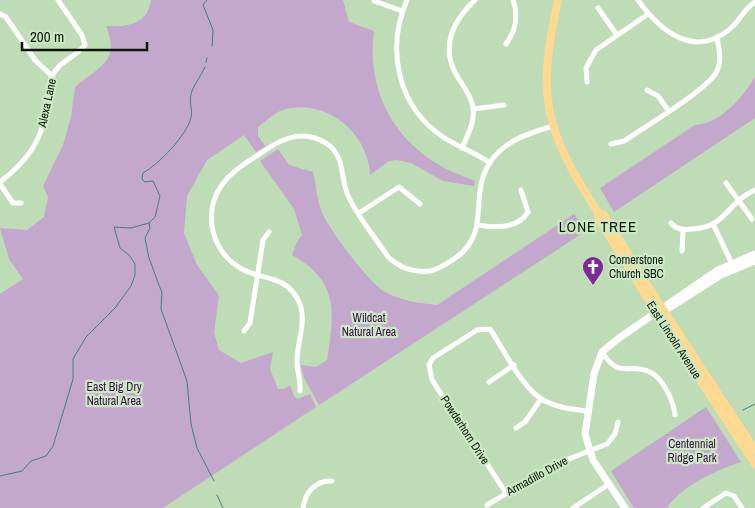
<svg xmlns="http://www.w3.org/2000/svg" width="755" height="508" viewBox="0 0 755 508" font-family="'Archivo Narrow',sans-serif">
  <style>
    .green { fill: #c4a7cd }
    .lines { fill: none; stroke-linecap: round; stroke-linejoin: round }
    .stream { stroke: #3f807e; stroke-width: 1 }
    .street { stroke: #fff; stroke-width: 5 }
    .secondary { stroke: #fff; stroke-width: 7 }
    .primary { stroke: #ffd892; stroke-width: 8 }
    .labels { text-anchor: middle; stroke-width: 4.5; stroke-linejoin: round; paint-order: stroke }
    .street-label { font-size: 12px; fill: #0e180a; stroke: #cbe9c3 }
    .poi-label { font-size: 12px; fill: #0e180a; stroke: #cbe9c3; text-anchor: start }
    .park-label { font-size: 12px; fill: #400d4c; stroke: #cbe9c3 }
    .quarter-label { font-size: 15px; letter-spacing: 1px; fill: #0e180a; stroke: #cbe9c3 }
  </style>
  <rect width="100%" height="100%" fill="#bedcb6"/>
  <g class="green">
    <path d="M151,0H343L349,22L374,31C367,84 388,132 434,162C446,170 461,175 475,181L474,186L443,181L411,163L397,160L389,161L370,175C369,134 326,97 283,110C275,112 265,122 258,127V136L265,146L256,152L244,135L207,160L187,196L184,233L197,265L219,296L214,333L219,350L241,363L273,352L270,369L278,389H284L290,385L294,396L298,399L310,394L316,407L163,508H0V294L23,279L9,259L0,228L27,230L44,217L48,197L43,186L63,145L71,117L75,87C98,67 121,62 106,26C126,27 148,25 151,0Z"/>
    <path d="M755,77V118L614,212L600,188L695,125C720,124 742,98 755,77Z"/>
    <path d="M278,149L289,165L313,172C316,185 317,198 321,210C326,226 370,284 385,292C401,301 420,303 437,305L574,214L586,231L319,405L304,378L301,365L316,367L327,360C334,312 340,282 292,255L297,242L302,235L294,209L260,161Z"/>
    <path d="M706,407L741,462C715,471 682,485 667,508H634L611,471Z"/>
  </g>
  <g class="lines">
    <g class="stream">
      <path d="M207,0L203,5L213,30L212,46"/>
      <path d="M206,62L207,58"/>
      <path d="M149,223L150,228L145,238L149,258L162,293L161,309L187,381L191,424L197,448L214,481"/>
      <path d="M743,410L755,404"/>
      <path d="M0,476L22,471L31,461L46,456L53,446L73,379V359L86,337L115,308L131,286L135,275V264L129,255L120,248L114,227L131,228L149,223L155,217L160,196L153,181L145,182L142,179L143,173C159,164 186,136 191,118C193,109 188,100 192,91C195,83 201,76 205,67"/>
      <path d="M217,495L223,508"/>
    </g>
    <g class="street">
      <path d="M407,0C386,49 397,106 443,137C458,147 475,152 490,163"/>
      <path d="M638,0C660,31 695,60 731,28C740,20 745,8 755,2"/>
      <path d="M374,1L402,11"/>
      <path d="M598,8L617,35"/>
      <path d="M0,14L6,17L35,60L52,76"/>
      <path d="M506,44C516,30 519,16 513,0"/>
      <path d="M587,82L586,68L596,50L648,14"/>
      <path d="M647,90L658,96L668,110"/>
      <path d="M473,109L504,105"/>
      <path d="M611,144L624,141C643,128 709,89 717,71C722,60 719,49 717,37"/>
      <path d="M462,148C468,134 475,122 473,107C471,95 463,86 457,76C440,47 453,21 475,0"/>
      <path d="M0,182C25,163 42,142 46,110C48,99 46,87 52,76C59,61 75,58 85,45L82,35L58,0"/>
      <path d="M726,183L752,219"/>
      <path d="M0,184L13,203H21"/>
      <path d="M359,213L399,187L420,204"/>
      <path d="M671,223C677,230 683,230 693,229C727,227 727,202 755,190"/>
      <path d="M478,225C495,228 518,229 528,212L521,190"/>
      <path d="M714,226L733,266"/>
      <path d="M682,251L683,230"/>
      <path d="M244,331L250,323L263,240L269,232"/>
      <path d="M602,352C620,380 628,362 650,372C663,378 674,402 675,415"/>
      <path d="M489,382L514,365"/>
      <path d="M300,391C301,380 297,372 297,361C297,340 309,318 297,298C284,275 262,280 242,269C211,252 201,211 224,182C236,167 257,156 272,146C289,135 308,132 326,143C345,156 340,174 347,193C355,214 376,238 388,257C400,268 413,273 430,271C440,269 448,263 457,257C491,231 469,197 489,164C503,141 529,133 553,126"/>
      <path d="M516,428L525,422L541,399"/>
      <path d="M506,493L432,380L429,365L433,358L477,330L490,329C504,350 523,390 545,401C558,408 573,409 587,411"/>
      <path d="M487,505L556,464L607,444L615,434L618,422"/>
      <path d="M303,508C305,493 315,480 332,481"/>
      <path d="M573,508L609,484"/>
      <path d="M703,508L726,493L734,496L742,508"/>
    </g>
    <g class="secondary">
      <path d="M667,307L669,308L721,275L755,261"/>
      <path d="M625,508L593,460L585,434L594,374L602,352L619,338L718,270L755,254"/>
    </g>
    <g class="primary">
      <path d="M558,0C536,97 545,131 599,214L598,218L657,314L755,464"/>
      <path d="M599,214L604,215L658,302L755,450"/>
    </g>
  </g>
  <defs>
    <g id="church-pin" transform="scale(1.125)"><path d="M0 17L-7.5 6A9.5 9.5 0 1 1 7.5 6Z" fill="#812997" stroke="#cbe9c3"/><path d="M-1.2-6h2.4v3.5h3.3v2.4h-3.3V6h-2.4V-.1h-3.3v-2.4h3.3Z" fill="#fff"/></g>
  </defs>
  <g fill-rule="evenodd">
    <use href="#church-pin" x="593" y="267"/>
  </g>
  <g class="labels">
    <g class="street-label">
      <text transform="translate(47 103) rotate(-78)" y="4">Alexa Lane</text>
      <text transform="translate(674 340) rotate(57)" y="4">East Lincoln Avenue</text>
      <text transform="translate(465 430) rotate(57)" y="4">Powderhorn Drive</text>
      <text transform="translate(537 476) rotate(-29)" y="4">Armadillo Drive</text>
    </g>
    <g class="poi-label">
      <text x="609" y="264">Cornerstone<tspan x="609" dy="14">Church SBC</tspan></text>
    </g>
    <g class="park-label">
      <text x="369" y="322">Wildcat<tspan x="369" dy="14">Natural Area</tspan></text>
      <text x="114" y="391">East Big Dry<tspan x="114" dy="14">Natural Area</tspan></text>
      <text x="692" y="448">Centennial<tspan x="692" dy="14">Ridge Park</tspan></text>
    </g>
    <g class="quarter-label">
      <text x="598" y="232">LONE TREE</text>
    </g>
  </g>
  <path d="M22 42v8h125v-8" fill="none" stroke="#0e180a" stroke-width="2.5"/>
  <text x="30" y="42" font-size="15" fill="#0e180a" stroke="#cbe9c3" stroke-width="4" paint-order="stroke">200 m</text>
</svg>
